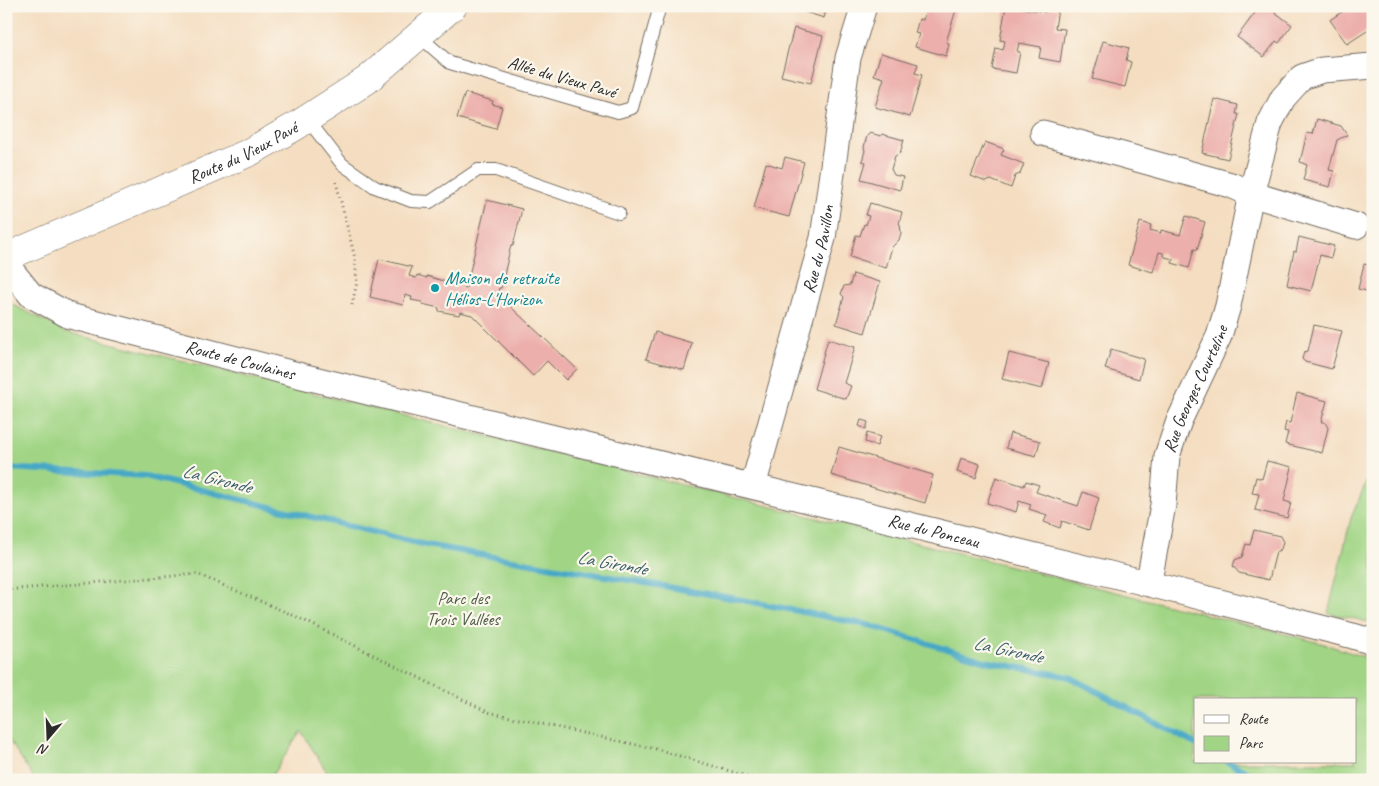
<svg xmlns="http://www.w3.org/2000/svg" width="1379" height="786" viewBox="0 0 1379 786" font-family="Caveat,sans-serif">
  <style>
    .green { fill: #a1d585; stroke: #668058; fill-rule: evenodd }
    .lines { fill: none; stroke-linecap: round; stroke-linejoin: round }
    .stream { stroke: #47a8c6; stroke-width: 6 }
    .building { fill: #ecafab }
    .service-casing { stroke: #71695f; stroke-width: 14 }
    .minor-casing { stroke: #71695f; stroke-width: 27 }
    .tertiary-casing { stroke: #71695f; stroke-width: 29 }
    .path { stroke: #71695f; stroke-width: 3; stroke-dasharray: 1 4; stroke-linecap: butt }
    .service { stroke: #fff; stroke-width: 12 }
    .minor { stroke: #fff; stroke-width: 25 }
    .tertiary { stroke: #fff; stroke-width: 28 }
    .culture-dot { fill: #0f9aa8; stroke: #fbf7ec; stroke-width: 2 }
    .labels { text-anchor: middle; stroke-width: 4.5; stroke-linejoin: round; paint-order: stroke }
    .street-label { font-size: 18px; fill: #2b2b2b; stroke: #fbf7ec }
    .culture-label { font-size: 18px; fill: #0d838f; stroke: #fbf7ec; text-anchor: start }
    .park-label { font-size: 18px; fill: #4e5e46; stroke: #fbf7ec }
    .water-label { font-size: 19px; font-style: italic; fill: #365d69; stroke: #fbf7ec }
  </style>
  <rect width="100%" height="100%" fill="#fbf7ec"/>
  <filter id="ink" filterUnits="userSpaceOnUse"><feTurbulence type="fractalNoise" baseFrequency=".02" numOctaves="2"/><feDisplacementMap in="SourceGraphic" scale="10" xChannelSelector="R" yChannelSelector="G"/><feConvolveMatrix kernelMatrix="1 2 1 2 8 2 1 2 1" color-interpolation-filters="sRGB"/></filter>
  <filter id="wash" filterUnits="userSpaceOnUse"><feTurbulence type="fractalNoise" baseFrequency=".0096" numOctaves="4" result="noise"/><feDisplacementMap in="SourceGraphic" scale="20" xChannelSelector="R" yChannelSelector="G"/><feGaussianBlur stdDeviation="1.12" result="paint"/><feColorMatrix in="noise" values="0 0 0 0 0 0 0 0 0 0 0 0 0 0 0 0 0 1.4 0 .05"/><feComposite in="paint" operator="in"/></filter>
  <g filter="url(#wash)">
    <rect width="100%" height="100%" fill="#f4ddc0"/>
    <g class="green">
      <path d="M6,301L66,332L1321,643L1373,660V780H332L301,731L269,780H35L6,736ZM1195,700H1355V762H1195Z"/>
      <path d="M1373,466V623L1328,613L1351,518Z"/>
    </g>
    <g class="lines">
      <g class="stream">
        <path d="M6,468L145,476L426,545L737,599L868,625L985,661L1070,677L1195,744"/>
        <path d="M1228,762L1261,780"/>
      </g>
    </g>
    <g id="blocks">
      <g class="building">
        <path d="M786,6H827L824,18Z"/>
        <path d="M927,6H942L956,10L946,42L949,43L946,56L915,47L919,34L915,33L919,19L923,20Z"/>
        <path d="M1006,6H1022L1021,8L1045,12L1046,6L1058,9L1055,28L1065,29L1060,62L1039,58L1041,47L1019,43L1017,52H1020L1016,73L992,69L996,48L1003,50L1005,41L1000,40Z"/>
        <path d="M1260,6H1267L1292,25L1279,43L1276,41L1264,57L1237,37Z"/>
        <path d="M1350,6H1373V27L1347,44L1330,20Z"/>
        <path d="M794,28L823,36L811,83L781,76Z"/>
        <path d="M1103,41L1129,48L1126,60L1131,62L1125,87L1092,79Z"/>
        <path d="M881,53L918,64L915,73L922,75L910,117L875,107L884,78L874,75Z"/>
        <path d="M465,93L493,101L492,104L502,107L496,129L457,118Z"/>
        <path d="M1214,99L1238,105L1236,114H1239L1228,159L1202,153Z"/>
        <path d="M1317,119L1341,126L1347,135L1337,140L1329,170L1334,171L1330,187L1303,180L1307,165L1300,162L1307,133L1313,134Z"/>
        <path d="M870,133L881,136L882,134L904,140L900,153L895,156L891,169L894,175L903,177L900,190L861,179L866,162L862,161L865,151L864,147L867,136Z"/>
        <path d="M985,142L1004,149L1001,155L1024,164L1020,174L1015,176L1011,188L991,180L986,182L971,176Z"/>
        <path d="M785,157L804,162L789,217L754,208L766,163L782,168Z"/>
        <path d="M487,200L522,209L513,246L511,245L501,288H499L497,294L577,369L566,380L547,361L533,376L472,315L460,312L459,315L439,311V308L422,304V302L411,300L412,297L405,295L403,305L370,297L379,259L412,267L409,276L416,278L417,275L427,278V276L466,288Z"/>
        <path d="M870,203L902,212L899,224H900L901,233L899,240L892,247L886,268L850,257L856,235L860,236L864,224L866,225L869,216L866,215Z"/>
        <path d="M1186,216L1205,222L1197,250L1194,249L1189,268L1172,263L1173,259L1165,257L1163,253L1159,252L1153,272L1128,265L1140,222L1151,225L1150,230L1161,233V230L1180,235Z"/>
        <path d="M1299,237L1334,246L1331,258L1320,255L1311,291L1287,285L1294,251L1296,252Z"/>
        <path d="M1364,264L1373,266V291L1371,292L1358,289Z"/>
        <path d="M853,274L880,282L865,333L836,324L844,297L841,294L844,286L850,285Z"/>
        <path d="M1314,325L1342,331L1332,369L1305,362L1302,359L1304,352L1308,351Z"/>
        <path d="M655,332L692,343L684,370L646,359Z"/>
        <path d="M828,339L855,347L844,383L851,386L846,399L814,389Z"/>
        <path d="M1111,349L1144,359L1139,379L1105,369Z"/>
        <path d="M1009,353L1049,363L1042,389L1002,379Z"/>
        <path d="M1297,393L1327,401L1321,422H1325L1328,428L1322,453L1285,444L1288,432L1284,431L1286,422L1290,423Z"/>
        <path d="M861,420L868,422L866,429L859,426Z"/>
        <path d="M867,433L880,437L877,446L865,442Z"/>
        <path d="M1010,433L1040,441L1036,456L1006,448Z"/>
        <path d="M839,447L933,475L925,503L831,475Z"/>
        <path d="M961,458L980,464L976,478L957,472Z"/>
        <path d="M1267,461L1292,467L1284,501L1291,503L1287,518L1255,510L1259,494L1252,493L1256,477L1262,479Z"/>
        <path d="M996,477L1024,486L1026,481L1039,485L1036,492L1078,506L1083,492L1099,498L1089,530L1062,521L1060,528L1044,522L1047,515L1029,509L1031,505L1019,501L1016,512L987,503Z"/>
        <path d="M1254,530L1280,536L1283,542L1281,549L1276,552L1269,580L1239,573L1233,566L1235,560L1242,557L1246,544L1250,545Z"/>
      </g>
    </g>
  </g>
  <g filter="url(#ink)">
    <use href="#blocks" fill-opacity="0" stroke="#71695f" stroke-width="1"/>
    <g class="lines">
      <g class="service-casing">
        <g id="service">
          <path d="M419,36L450,63L618,112L632,108L660,6"/>
          <path d="M308,120L342,164L375,187L411,201L430,202L478,170H496L619,213"/>
        </g>
      </g>
      <g class="minor-casing">
        <g id="minor">
          <path d="M1043,133L1231,185L1251,194L1356,226"/>
          <path id="s1" d="M6,264L31,295L70,316L302,376L1134,580L1353,636L1373,642"/>
          <path id="s2" d="M753,486L823,238L848,58L864,6"/>
          <path id="s3" d="M1146,583L1151,570L1163,505L1167,456L1179,421L1219,336L1228,306L1251,194L1270,123L1283,98L1302,77L1322,70L1373,66"/>
        </g>
      </g>
      <g class="tertiary-casing">
        <g id="tertiary">
          <path id="s4" d="M6,257L248,153L296,126L367,80L453,6"/>
        </g>
      </g>
      <g class="path">
        <path d="M336,182L355,258L357,282L352,305"/>
        <path d="M6,590L197,574L295,616L488,712L660,750L759,780"/>
      </g>
      <use href="#service" class="service"/>
      <use href="#minor" class="minor"/>
      <use href="#tertiary" class="tertiary"/>
    </g>
  </g>
  <circle class="culture-dot" cx="435" cy="288" r="5"/>
  <g class="labels">
    <g class="street-label">
      <text transform="translate(562 77) rotate(16)" y="6">Allée du Vieux Pavé</text>
      <text dy="6" stroke="none"><textPath href="#s4" startOffset="259">Route du Vieux Pavé</textPath></text>
      <text dy="6" stroke="none"><textPath href="#s2" startOffset="246">Rue du Pavillon</textPath></text>
      <text dy="6" stroke="none"><textPath href="#s1" startOffset="260">Route de Coulaines</textPath></text>
      <text dy="6" stroke="none"><textPath href="#s3" startOffset="202">Rue Georges Courteline</textPath></text>
      <text dy="6" stroke="none"><textPath href="#s1" startOffset="974">Rue du Ponceau</textPath></text>
    </g>
    <g class="culture-label">
      <text x="445" y="284">Maison de retraite<tspan x="445" dy="21">Hélios-L'Horizon</tspan></text>
    </g>
    <g class="park-label">
      <text x="463" y="604">Parc des<tspan x="463" dy="21">Trois Vallées</tspan></text>
    </g>
    <g class="water-label">
      <text transform="translate(217 478) rotate(14)" y="7">La Gironde</text>
      <text transform="translate(612 562) rotate(10)" y="7">La Gironde</text>
      <text transform="translate(1008 649) rotate(12)" y="7">La Gironde</text>
    </g>
  </g>
  <rect width="1379" height="786" fill="none" stroke="#fbf7ec" stroke-width="25"/>
  <rect x="1194" y="698" width="162" height="65" fill="#fbf7ec" stroke="#a8a59f"/>
  <rect x="1204" y="715" width="25" height="8" fill="#ffffff" stroke="#a8a59f"/>
  <text x="1239" y="724" font-size="15" fill="#2b2b2b">Route</text>
  <rect x="1204" y="736" width="25" height="15" fill="#a1d585" stroke="#a8a59f"/>
  <text x="1239" y="748" font-size="15" fill="#2b2b2b">Parc</text>
  <g transform="translate(48 738) rotate(199)" stroke="#fbf7ec" stroke-width="4" paint-order="stroke">
  <path d="M0-4L9 19L0 12L-9 19Z" fill="#2b2b2b"/>
  <text y="-8" font-size="14" font-weight="bold" text-anchor="middle" fill="#2b2b2b">N</text>
  </g>
</svg>
